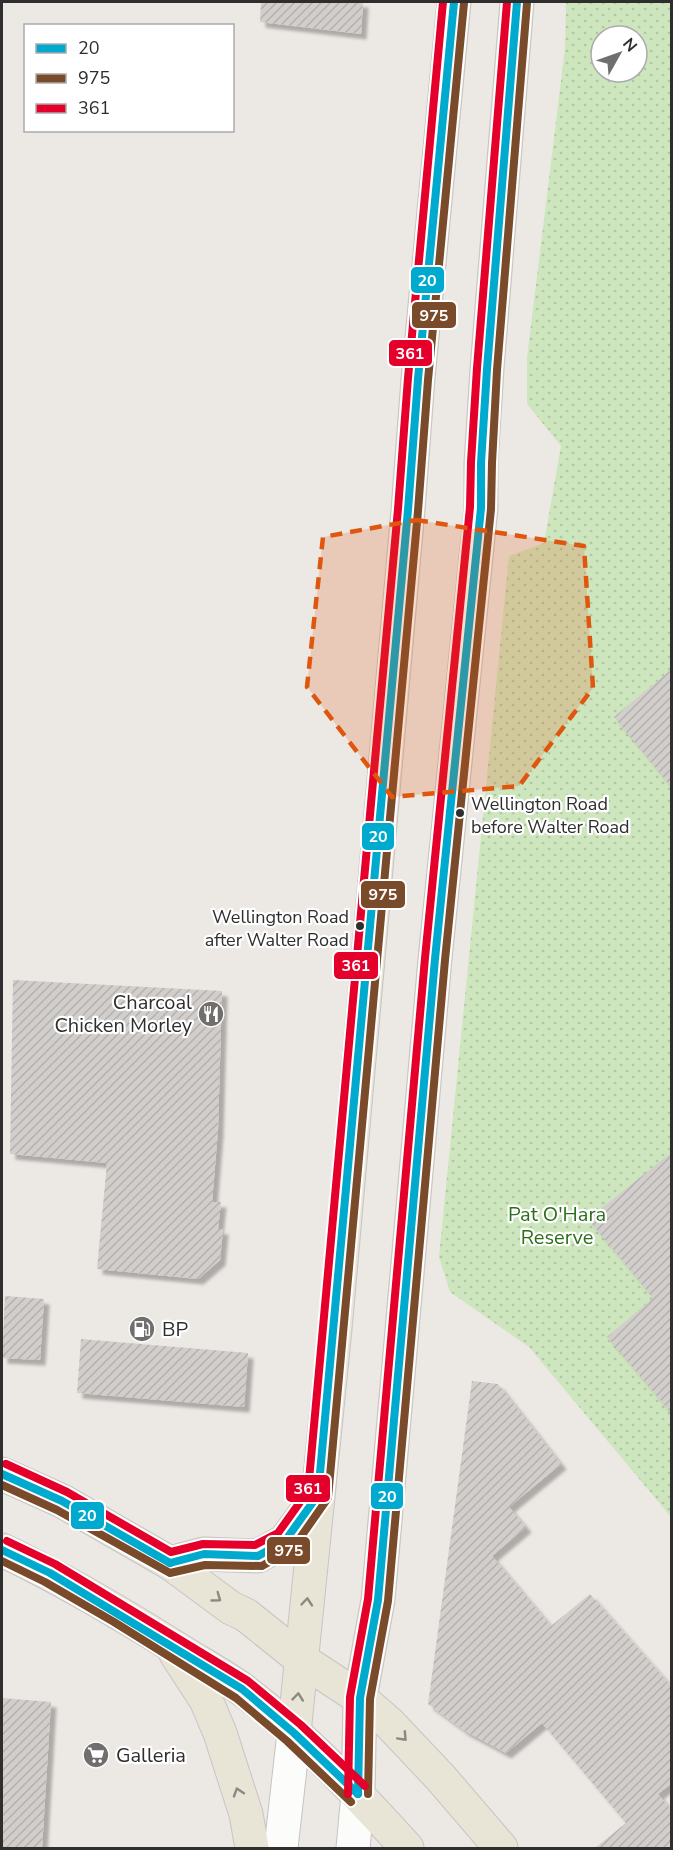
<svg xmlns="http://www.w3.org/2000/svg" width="673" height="1850" viewBox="0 0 673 1850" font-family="'Nunito Sans',sans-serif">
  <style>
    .park { fill: url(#park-dots); fill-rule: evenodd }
    .building { fill: url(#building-hatch); filter: url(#shadow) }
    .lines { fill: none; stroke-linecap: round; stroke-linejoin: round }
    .minor-casing { stroke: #c5c4c5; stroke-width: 35 }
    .primary-casing { stroke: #c6c5c4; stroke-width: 35 }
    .minor { stroke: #fcfcfb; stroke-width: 33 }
    .primary { stroke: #e8e4d6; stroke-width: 33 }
    .bus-1-casing { stroke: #fff; stroke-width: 12 }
    .bus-2-casing { stroke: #fff; stroke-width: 12 }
    .bus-3-casing { stroke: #fff; stroke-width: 12 }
    .bus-1 { stroke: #00a9ce; stroke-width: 8 }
    .bus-2 { stroke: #7a4b2a; stroke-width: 8 }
    .bus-3 { stroke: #e4002b; stroke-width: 8 }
    .oneway { stroke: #8b8982 }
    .marked { fill: #df570e; fill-opacity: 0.2; stroke: #df570e; stroke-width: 4.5; stroke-dasharray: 12 8; stroke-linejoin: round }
    .bus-dot { fill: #2e2e2e; stroke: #fff; stroke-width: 2 }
    .labels { text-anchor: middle; stroke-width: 4.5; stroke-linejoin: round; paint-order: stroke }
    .bus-label { font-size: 18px; fill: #2e2e2e; stroke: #fff; text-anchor: start }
    .poi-label { font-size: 20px; fill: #2e2e2e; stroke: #fff; text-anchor: start }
    .park-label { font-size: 20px; fill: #2c6e1b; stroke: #fff }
    .line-badge { stroke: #fff; stroke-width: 2 }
    .badge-label { font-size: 16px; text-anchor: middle; font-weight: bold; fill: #fff }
  </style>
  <defs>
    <pattern id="park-dots" width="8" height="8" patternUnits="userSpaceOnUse" patternTransform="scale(1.5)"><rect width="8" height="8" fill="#cee6be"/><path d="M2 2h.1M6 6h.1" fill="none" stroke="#b1c6a4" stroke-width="1.8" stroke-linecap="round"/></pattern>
    <pattern id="building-hatch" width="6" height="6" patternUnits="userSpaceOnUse" patternTransform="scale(1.5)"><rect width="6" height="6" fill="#d1cecb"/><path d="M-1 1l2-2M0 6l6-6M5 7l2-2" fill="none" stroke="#b4b1af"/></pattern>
    <filter id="shadow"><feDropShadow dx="5.5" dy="5.5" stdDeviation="1.5" flood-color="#0004"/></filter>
  </defs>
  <rect width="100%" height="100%" fill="#ece8e4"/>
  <path class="park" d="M566,2H671V1517L529,1347L450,1292L439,1257L509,556L544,543L561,446L527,404V358L565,48ZM601,36H637V72H601Z"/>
  <g class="building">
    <path d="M261,2H363L361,34L260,22Z"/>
    <path d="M672,669V788L614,717Z"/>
    <path d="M13,980L222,991L218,1130L212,1202H221L218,1229H223L220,1260L198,1279L97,1269L107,1163L10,1154Z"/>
    <path d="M672,1152V1414L607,1337L653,1298L588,1219Z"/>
    <path d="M5,1296L44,1299L40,1360L2,1358Z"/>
    <path d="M81,1339L248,1353L244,1407L77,1393Z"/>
    <path d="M472,1381L498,1384L561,1464L509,1507L526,1527L492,1556L551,1626L590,1594L672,1687V1783L658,1794L672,1811V1848H595L626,1823L542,1723L506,1753L465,1731L428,1704Z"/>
    <path d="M2,1698L51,1702L42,1848H2Z"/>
  </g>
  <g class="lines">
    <g class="minor-casing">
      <g id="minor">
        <path d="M281,1848L294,1733"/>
        <path d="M353,1848L358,1794"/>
      </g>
    </g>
    <g class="primary-casing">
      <g id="primary">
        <path d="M2,1474L62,1501L170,1563L231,1608L246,1615L302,1660L360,1698L389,1723L441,1778L501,1848"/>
        <path d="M2,1550C61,1578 117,1611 173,1646C196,1661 221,1674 243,1690C304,1736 356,1792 407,1848"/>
        <path d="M170,1563L204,1554L258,1556L285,1541L317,1497"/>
        <path d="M176,1654L206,1700L220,1733L246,1814L252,1848"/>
        <path d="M294,1733L335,1329L408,510L418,379L454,2"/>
        <path d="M358,1794L360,1698L378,1600L435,959L481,508V463L487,369L517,2"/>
      </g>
    </g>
    <use href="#minor" class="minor"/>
    <use href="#primary" class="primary"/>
    <g class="bus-1-casing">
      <g id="bus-1">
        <path d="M2,1474L62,1501L170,1563"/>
        <path d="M2,1550L50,1573L242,1689L294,1733L358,1794"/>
        <path d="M170,1563L204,1554L258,1556L285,1541L318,1495L408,510L418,379L454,2"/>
        <path d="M358,1794L360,1698L378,1600L435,959L481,508V463L487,369L517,2"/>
      </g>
    </g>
    <g class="bus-2-casing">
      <g id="bus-2">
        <path d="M2,1485L57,1510L170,1573L205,1565L262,1566L293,1548L328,1498L418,511L428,380L464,3"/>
        <path d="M2,1561L45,1582L114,1622L236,1698L287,1741L351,1802"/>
        <path d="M368,1794L370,1699L388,1601L445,960L491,509L492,463L497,370L527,3"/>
      </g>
    </g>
    <g class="bus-3-casing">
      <g id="bus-3">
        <path d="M6,1464L67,1492L171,1552L203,1544L255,1545L278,1533L308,1491L398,509L408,378L443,2"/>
        <path d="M7,1541L55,1564L248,1681L301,1725L365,1786"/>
        <path d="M348,1794L350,1697L368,1599L425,958L470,507L471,462L477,368L507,2"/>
      </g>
    </g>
    <use href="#bus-1" class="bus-1"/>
    <use href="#bus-2" class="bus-2"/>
    <use href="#bus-3" class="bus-3"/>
  </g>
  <defs><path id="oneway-chevron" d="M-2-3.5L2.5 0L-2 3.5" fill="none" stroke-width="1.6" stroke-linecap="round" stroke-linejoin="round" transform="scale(1.5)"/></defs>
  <g class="oneway">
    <use href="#oneway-chevron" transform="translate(217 1598) rotate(36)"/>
    <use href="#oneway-chevron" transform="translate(307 1602) rotate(-85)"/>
    <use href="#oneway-chevron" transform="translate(298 1697) rotate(-84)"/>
    <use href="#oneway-chevron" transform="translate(403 1737) rotate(47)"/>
    <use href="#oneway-chevron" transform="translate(238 1792) rotate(-108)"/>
  </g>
  <path class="marked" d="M416,520L584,546L593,688L519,786L392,797L307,687L323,537Z"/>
  <defs>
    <g id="restaurant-disc" transform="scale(1.35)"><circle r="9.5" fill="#706f6e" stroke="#fff"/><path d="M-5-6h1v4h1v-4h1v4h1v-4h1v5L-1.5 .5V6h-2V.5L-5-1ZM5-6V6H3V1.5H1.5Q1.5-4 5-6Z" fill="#fff"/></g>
    <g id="fuel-disc" transform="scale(1.35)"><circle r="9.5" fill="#706f6e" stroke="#fff"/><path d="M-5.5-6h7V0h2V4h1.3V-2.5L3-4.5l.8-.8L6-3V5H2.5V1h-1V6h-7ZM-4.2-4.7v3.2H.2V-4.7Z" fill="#fff"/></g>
    <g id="supermarket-disc" transform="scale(1.35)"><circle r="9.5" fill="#706f6e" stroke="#fff"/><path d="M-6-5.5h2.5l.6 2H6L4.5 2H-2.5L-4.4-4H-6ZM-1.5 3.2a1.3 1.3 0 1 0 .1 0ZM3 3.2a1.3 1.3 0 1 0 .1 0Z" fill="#fff"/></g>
  </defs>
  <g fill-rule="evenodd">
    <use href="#restaurant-disc" x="211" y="1014"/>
    <use href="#fuel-disc" x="142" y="1329"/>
    <use href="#supermarket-disc" x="96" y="1755"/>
  </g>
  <g class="bus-dot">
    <circle cx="460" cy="813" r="5"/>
    <circle cx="360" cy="926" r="5"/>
  </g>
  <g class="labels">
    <g class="bus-label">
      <text x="471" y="810">Wellington Road<tspan x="471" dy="23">before Walter Road</tspan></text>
      <text x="349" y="923" text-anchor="end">Wellington Road<tspan x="349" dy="23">after Walter Road</tspan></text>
    </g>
    <g class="poi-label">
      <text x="192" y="1009" text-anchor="end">Charcoal<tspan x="192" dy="23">Chicken Morley</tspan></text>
      <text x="162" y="1336">BP</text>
      <text x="116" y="1762">Galleria</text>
    </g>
    <g class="park-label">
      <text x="557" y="1221">Pat O'Hara<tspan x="557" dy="23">Reserve</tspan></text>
    </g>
  </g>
  <g class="line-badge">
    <rect x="410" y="266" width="35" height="28" rx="6" fill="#00a9ce"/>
    <rect x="411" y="301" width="46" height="28" rx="6" fill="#7a4b2a"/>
    <rect x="388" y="339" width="45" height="28" rx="6" fill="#e4002b"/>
    <rect x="361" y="822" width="34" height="29" rx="6" fill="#00a9ce"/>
    <rect x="360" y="880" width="46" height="29" rx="6" fill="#7a4b2a"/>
    <rect x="333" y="951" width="46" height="29" rx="6" fill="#e4002b"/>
    <rect x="285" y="1474" width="46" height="29" rx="6" fill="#e4002b"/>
    <rect x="370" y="1482" width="34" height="28" rx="6" fill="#00a9ce"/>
    <rect x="70" y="1501" width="35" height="29" rx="6" fill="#00a9ce"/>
    <rect x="266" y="1536" width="45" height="29" rx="6" fill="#7a4b2a"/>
  </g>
  <g class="badge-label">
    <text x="427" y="286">20</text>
    <text x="434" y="321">975</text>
    <text x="410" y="359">361</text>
    <text x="378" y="842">20</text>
    <text x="383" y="900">975</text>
    <text x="356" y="971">361</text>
    <text x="308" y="1494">361</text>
    <text x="387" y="1502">20</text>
    <text x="87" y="1521">20</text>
    <text x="289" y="1556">975</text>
  </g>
  <rect width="673" height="1850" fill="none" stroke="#2e2e2e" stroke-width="6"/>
  <rect x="24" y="24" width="210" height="108" fill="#ffffff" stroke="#ababab" stroke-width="1.5"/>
  <rect x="36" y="44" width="30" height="9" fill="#00a9ce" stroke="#ababab" stroke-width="1.5"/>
  <text x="78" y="54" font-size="18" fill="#2e2e2e">20</text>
  <rect x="36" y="74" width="30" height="9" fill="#7a4b2a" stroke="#ababab" stroke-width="1.5"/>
  <text x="78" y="84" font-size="18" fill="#2e2e2e">975</text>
  <rect x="36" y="104" width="30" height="9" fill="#e4002b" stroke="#ababab" stroke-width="1.5"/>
  <text x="78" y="114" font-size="18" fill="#2e2e2e">361</text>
  <g transform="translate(619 54) rotate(50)"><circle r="28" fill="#ffffff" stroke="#ababab" stroke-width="1.5"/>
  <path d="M0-4.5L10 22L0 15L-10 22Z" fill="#706f6e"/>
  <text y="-9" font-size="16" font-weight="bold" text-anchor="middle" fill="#2e2e2e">N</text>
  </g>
</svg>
